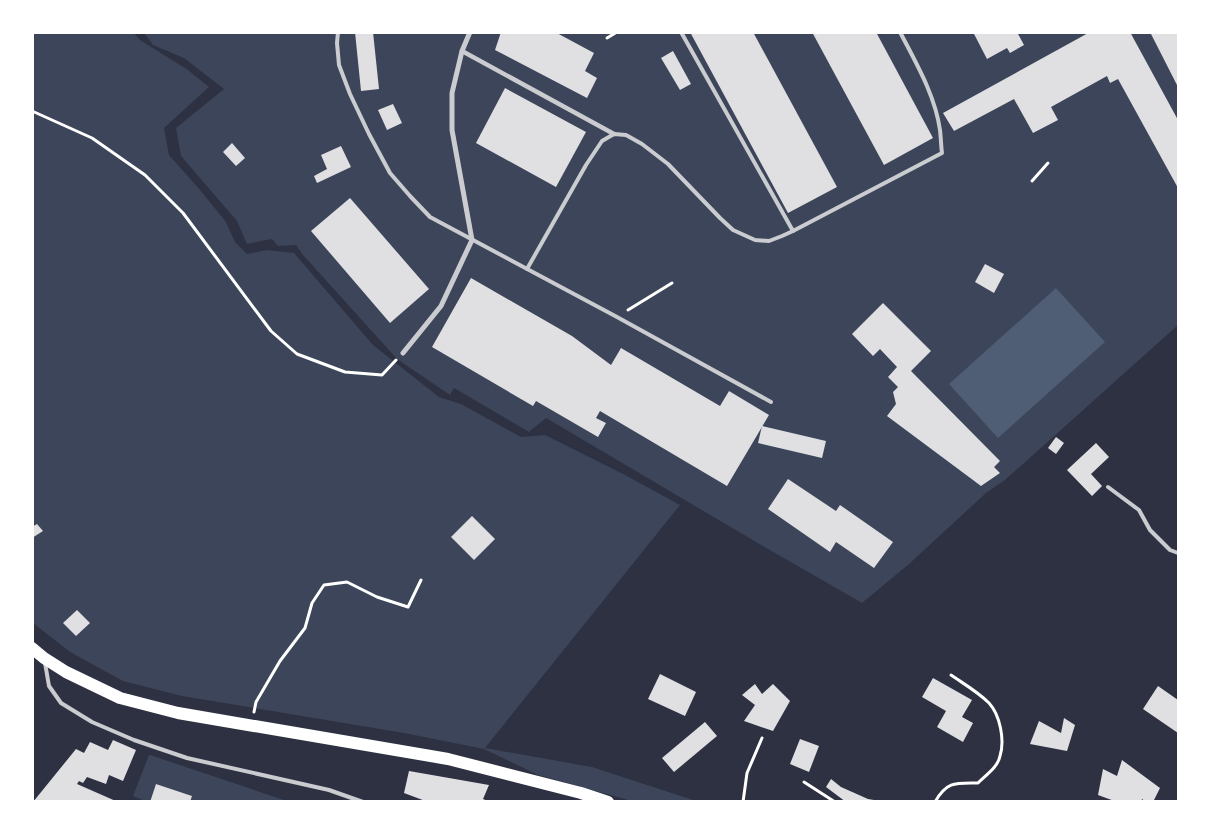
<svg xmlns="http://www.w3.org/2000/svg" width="1211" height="834" viewBox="0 0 1211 834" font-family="'PT Sans Narrow',sans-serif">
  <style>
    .green { fill: #3c4559 }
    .water { fill: #4f5d75 }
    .building { fill: #e0e0e3 }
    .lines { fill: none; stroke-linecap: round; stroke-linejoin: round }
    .path { stroke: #fff; stroke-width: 3 }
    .service { stroke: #caccd0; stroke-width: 4 }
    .pedestrian { stroke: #caccd0; stroke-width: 4.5 }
    .minor { stroke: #caccd0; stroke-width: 5 }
    .primary { stroke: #fff; stroke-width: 12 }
  </style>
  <rect width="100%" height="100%" fill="#2d3142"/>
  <g class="green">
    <path d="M32,33H134L140,40L188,70L209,87L164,128L169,155L201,191L226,222L235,242L247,254L267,250L294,253L373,345L439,397L461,404L521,437L545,435L625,475L680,505L485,748L592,767L696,801H632L538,775L484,749L404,733L182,696L123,681L70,652L33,623Z"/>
    <path d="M144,33H1178V325L1005,480L986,493L909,564L862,603L756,542L546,418L529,432L454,388L450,395L397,359L303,255L296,245L278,246L272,239L247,244L237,221L181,156L176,128L224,89L184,58L153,45Z"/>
    <path d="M149,755H150L287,801H190L192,796L156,784L150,801H145L133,796Z"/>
  </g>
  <path class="water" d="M1056,288L1105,342L998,438L949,384Z"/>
  <g class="building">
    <path d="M355,32H373L379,89L361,91Z"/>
    <path d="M501,32H555L594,53L585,71L597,78L587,98L495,50Z"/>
    <path d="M690,32H753L837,187L788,213Z"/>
    <path d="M812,32H876L933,138L884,165Z"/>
    <path d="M973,32H1017L1024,45L1010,53L1007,48L987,59Z"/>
    <path d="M1090,32H1130L1178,120V188L1118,79L1110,83L1107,76L1051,107L1058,120L1033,133L1014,99L954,131L943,113Z"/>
    <path d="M1150,32H1178V87Z"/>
    <path d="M673,51L691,84L680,90L661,58Z"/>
    <path d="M505,88L586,132L556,187L476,143Z"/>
    <path d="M393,104L402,123L387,130L378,110Z"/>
    <path d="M232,143L245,158L236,166L223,152Z"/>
    <path d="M341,146L351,167L317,183L314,176L327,169L321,155Z"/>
    <path d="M350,198L429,289L390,323L311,231Z"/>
    <path d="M985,264L1004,274L994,293L975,282Z"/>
    <path d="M471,278L572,336L611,365L621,348L720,406L729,391L769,415L727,486L600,411L596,418L606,423L598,437L536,401L533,406L432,347Z"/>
    <path d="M883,303L931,351L911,371L1000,461L994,467L1000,473L981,486L887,416L896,404L893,392L898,387L888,377L897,367L880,349L873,356L852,334Z"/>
    <path d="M762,426L826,441L822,458L758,443Z"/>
    <path d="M1056,437L1064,443L1056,454L1048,448Z"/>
    <path d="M1096,443L1109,457L1091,474L1102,486L1092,496L1067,470Z"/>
    <path d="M788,479L836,511L840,505L893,542L874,568L836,542L830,552L768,509Z"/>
    <path d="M472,516L495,539L474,560L451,537Z"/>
    <path d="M37,524L43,531L32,538V527Z"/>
    <path d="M77,610L90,623L76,636L63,623Z"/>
    <path d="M660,674L696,692L685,716L648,699Z"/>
    <path d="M933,678L972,700L962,717L973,723L963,742L937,727L946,711L922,697Z"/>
    <path d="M755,684L762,694L773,684L790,701L773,731L744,721L755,705L742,695Z"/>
    <path d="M1158,686L1178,700V733L1143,709Z"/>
    <path d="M1064,718L1075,725L1067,751L1030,744L1039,721L1061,733Z"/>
    <path d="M705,722L717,736L674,772L662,758Z"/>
    <path d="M800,739L819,746L809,772L790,764Z"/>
    <path d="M113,740L136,750L123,781L109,775L106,784L87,777L83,783L79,781L77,784L118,802H33L76,749L84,753L90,742L108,750Z"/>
    <path d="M1122,760L1160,788L1153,802H1146L1142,799L1141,802H1117L1098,795L1103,769L1117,776Z"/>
    <path d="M409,771L489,785L483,799L490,802H428L404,793Z"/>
    <path d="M831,779L841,787L868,799L874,800V802H846L826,787Z"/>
    <path d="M156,784L192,796L190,802H150Z"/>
  </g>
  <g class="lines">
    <g class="path">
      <path d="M607,38L617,32"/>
      <path d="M32,111L92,138L145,175L183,213L271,331L297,354L345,372L382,375L396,360"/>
      <path d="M1032,181L1048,163"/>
      <path d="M628,310L672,283"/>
      <path d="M254,712L256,702L280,661L305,628L312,603L324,585L347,582L377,597L408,607L421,580"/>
      <path d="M804,782L835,802"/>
      <path d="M743,802L747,773L762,738"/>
      <path d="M935,802C947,781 956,783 978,783C986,775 998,767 1000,756C1005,740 1000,715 989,703C978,692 964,684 951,675"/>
    </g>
    <g class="service">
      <path d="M338,32L337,43L339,65L350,94L369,134L390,173L410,196L430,217L617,317L771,402"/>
      <path d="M681,32L793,231L942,153C941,146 941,138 940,130C935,95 916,63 900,32"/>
      <path d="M527,269L586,165L602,141L614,134L626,135L642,144L668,164L720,218L733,230L755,240L769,241L782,236L793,231"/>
      <path d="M1108,487L1139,510L1150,530L1170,550L1178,553"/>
      <path d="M45,663L49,686L61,703L92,722L134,740L187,758L329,790L363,802"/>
    </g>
    <path class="pedestrian" d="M462,51L614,134"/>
    <path class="minor" d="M403,353L441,306L472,240L452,130V93L462,51L470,32"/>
    <path class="primary" d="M32,648L44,658L66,672L120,698L178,713L448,759L581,793L608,802"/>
  </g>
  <rect width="1211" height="834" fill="none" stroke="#ffffff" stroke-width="68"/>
</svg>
